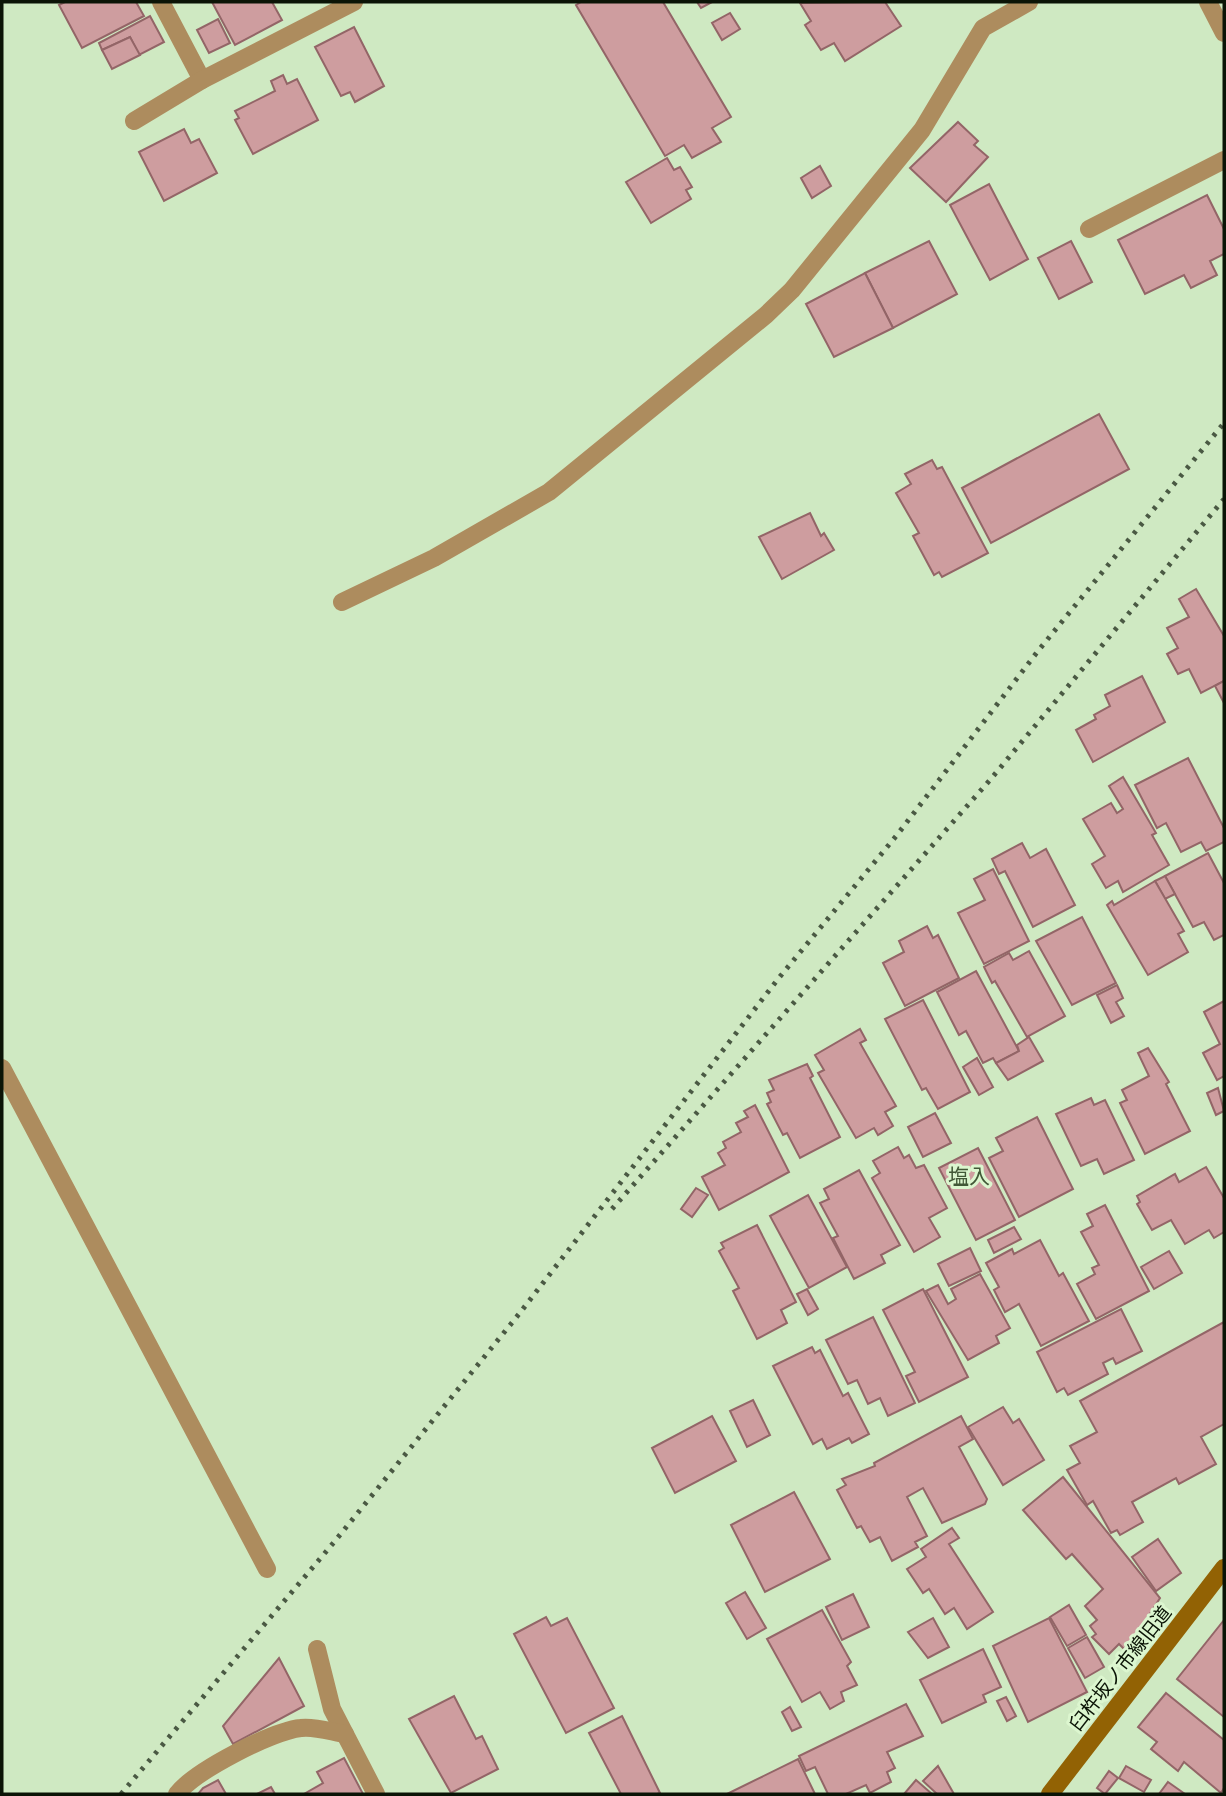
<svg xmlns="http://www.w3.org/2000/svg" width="1226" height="1796" viewBox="0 0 1226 1796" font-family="'IBM Plex Serif','Noto Sans JP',serif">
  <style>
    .building { fill: #ce9d9f; stroke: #936567; stroke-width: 2 }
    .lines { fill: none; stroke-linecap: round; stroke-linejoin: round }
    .street { stroke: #ad8c5e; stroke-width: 18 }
    .secondary { stroke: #926204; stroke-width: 18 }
    .rail { stroke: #4a5943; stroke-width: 5; stroke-dasharray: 3.5 7; stroke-linecap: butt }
    .labels { text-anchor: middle; stroke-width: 6; stroke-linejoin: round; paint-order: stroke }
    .street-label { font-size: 19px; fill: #0b1406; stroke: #dcf6cf }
    .neighbourhood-label { font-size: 21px; fill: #425837; stroke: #dcf6cf }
  </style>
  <rect width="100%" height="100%" fill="#cfe9c2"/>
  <g class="building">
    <path d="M65,2H136L144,16L82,48L59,5Z"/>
    <path d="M212,2H272L282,20L235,45Z"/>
    <path d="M581,2H663L731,117L712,128L721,142L692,158L684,145L665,156L576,5Z"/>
    <path d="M697,2H712L701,8Z"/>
    <path d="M885,2L901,26L845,61L834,43L821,50L805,25L811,21L800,3Z"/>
    <path d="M730,13L740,29L722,40L712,23Z"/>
    <path d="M150,16L164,42L139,55L130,37L102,50L99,43Z"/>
    <path d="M218,19L230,43L209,53L197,30Z"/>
    <path d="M354,27L384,86L355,102L350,92L341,96L315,47Z"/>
    <path d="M130,37L140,55L112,69L102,50Z"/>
    <path d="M283,75L287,84L297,79L318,120L253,154L235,120L239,118L235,111L275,91L271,81Z"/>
    <path d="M958,122L978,141L974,145L988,157L946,202L910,168Z"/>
    <path d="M184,129L191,143L199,139L217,173L164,201L139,152Z"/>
    <path d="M667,158L674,170L680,167L692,187L686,190L691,199L651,223L626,182Z"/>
    <path d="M820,166L831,186L812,198L801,178Z"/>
    <path d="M989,184L1028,259L990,280L950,205Z"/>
    <path d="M1207,195L1224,229V254L1210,261L1217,275L1191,288L1184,275L1145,294L1118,240Z"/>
    <path d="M929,241L957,294L893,328L865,273Z"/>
    <path d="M1071,241L1092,282L1059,299L1038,258Z"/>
    <path d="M865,273L893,328L834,357L806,304Z"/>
    <path d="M1099,414L1129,469L991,543L962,488Z"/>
    <path d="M932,460L937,469L942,467L988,553L942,577L939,572L934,575L913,536L919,533L896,493L911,484L905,474Z"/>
    <path d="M810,513L821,536L824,533L834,550L782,579L759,537Z"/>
    <path d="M1196,589L1224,636V681L1201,693L1189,669L1178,674L1167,654L1178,648L1167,628L1189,617L1179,599Z"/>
    <path d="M1142,676L1165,722L1093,762L1076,730L1096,719L1094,715L1110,706L1105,695Z"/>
    <path d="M1224,681V703L1215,686Z"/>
    <path d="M1188,758L1224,828V842L1206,851L1201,842L1181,852L1166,823L1157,828L1135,785Z"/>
    <path d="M1123,777L1156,833L1152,835L1169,865L1123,892L1118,881L1106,888L1092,864L1105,856L1083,819L1111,803L1117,813L1123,809L1109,786Z"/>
    <path d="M1022,843L1030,858L1046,849L1075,905L1033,927L1005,871L999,874L992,859Z"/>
    <path d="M1208,853L1224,883V935L1214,940L1204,922L1193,927L1165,876Z"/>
    <path d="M993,869L1029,941L984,964L958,913L985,900L974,879Z"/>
    <path d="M1165,876L1175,894L1165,899L1155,881Z"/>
    <path d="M1155,881L1184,931L1178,934L1188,952L1148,975L1107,905L1112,901L1114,905Z"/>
    <path d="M1082,917L1116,983L1072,1005L1036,941Z"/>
    <path d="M927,926L933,938L938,935L959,978L905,1006L883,963L904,952L899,941Z"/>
    <path d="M1029,951L1065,1016L1027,1037L995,981L992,983L984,967L1009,953L1013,960Z"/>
    <path d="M976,971L1019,1051L996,1063L993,1058L983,1063L966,1031L959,1035L937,992Z"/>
    <path d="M1117,985L1123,998L1116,1002L1124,1016L1111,1023L1097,995Z"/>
    <path d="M923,1000L970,1092L938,1109L926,1088L922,1090L885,1019Z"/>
    <path d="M1224,1001V1076L1217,1080L1203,1053L1220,1044L1204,1012Z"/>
    <path d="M860,1029L866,1040L860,1043L896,1106L885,1112L893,1126L878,1135L874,1128L856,1138L818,1073L824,1070L815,1055Z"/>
    <path d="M1029,1037L1043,1061L1008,1080L996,1063L1019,1051L1017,1045Z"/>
    <path d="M1148,1048L1169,1082L1166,1084L1190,1131L1145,1154L1120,1103L1127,1100L1122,1090L1149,1076L1138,1053Z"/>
    <path d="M977,1058L993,1087L979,1095L963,1067Z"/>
    <path d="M807,1064L813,1076L810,1078L840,1137L800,1158L787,1133L783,1135L767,1104L771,1102L767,1093L774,1090L769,1080Z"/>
    <path d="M1218,1088L1224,1111L1216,1115L1207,1093Z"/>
    <path d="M1091,1098L1094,1105L1105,1100L1134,1160L1104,1174L1097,1159L1081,1166L1056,1114Z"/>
    <path d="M755,1105L789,1172L719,1210L702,1177L725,1165L718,1153L726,1148L723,1142L741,1132L736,1123L748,1117L744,1111Z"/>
    <path d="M935,1113L951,1143L923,1157L908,1127Z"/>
    <path d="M1037,1117L1073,1189L1019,1217L989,1158L1003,1151L996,1138Z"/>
    <path d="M898,1147L904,1158L909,1155L916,1168L924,1165L947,1208L929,1218L940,1237L914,1252L872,1178L880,1173L873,1161Z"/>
    <path d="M978,1148L1015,1220L976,1240L939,1168Z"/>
    <path d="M1206,1167L1224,1198V1232L1214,1238L1209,1230L1185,1244L1171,1220L1152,1230L1137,1204L1140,1202L1137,1196L1175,1174L1179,1182Z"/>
    <path d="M859,1170L900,1245L881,1255L885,1263L854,1279L833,1238L838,1236L820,1203L829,1199L824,1189Z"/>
    <path d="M696,1188L708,1195L692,1217L681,1209Z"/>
    <path d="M808,1195L847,1267L809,1288L770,1216Z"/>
    <path d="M1105,1205L1149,1291L1096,1319L1077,1284L1095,1274L1092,1268L1099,1265L1081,1232L1093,1226L1087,1214Z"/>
    <path d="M757,1225L796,1302L781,1310L787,1323L757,1339L733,1291L739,1288L719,1251L724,1248L721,1243Z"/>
    <path d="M1014,1227L1021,1239L994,1253L988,1240Z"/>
    <path d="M1040,1240L1059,1276L1063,1273L1089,1321L1041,1346L1019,1304L1005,1312L994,1290L999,1287L986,1263L1012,1249L1014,1254Z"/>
    <path d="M970,1248L981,1271L949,1286L938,1264Z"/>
    <path d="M1169,1251L1182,1273L1154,1289L1141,1267Z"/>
    <path d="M980,1274L1010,1328L996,1336L999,1343L968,1360L926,1291L938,1285L948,1304L956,1299L951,1289Z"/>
    <path d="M807,1289L818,1309L808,1315L797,1294Z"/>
    <path d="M923,1289L968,1377L919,1402L906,1376L915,1372L883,1310Z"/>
    <path d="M1121,1309L1142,1351L1116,1364L1113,1358L1103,1363L1108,1374L1068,1395L1064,1388L1057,1392L1037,1352Z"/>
    <path d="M873,1317L915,1403L888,1416L880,1398L868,1404L857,1380L848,1384L826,1340Z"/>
    <path d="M1224,1322V1424L1201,1437L1216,1464L1179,1484L1176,1478L1132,1502L1143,1522L1120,1535L1117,1530L1111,1533L1093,1501L1087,1505L1067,1470L1080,1463L1070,1446L1097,1432L1080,1401Z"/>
    <path d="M812,1347L815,1353L820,1350L843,1396L848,1393L869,1434L852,1443L849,1438L827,1449L822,1439L813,1444L773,1366Z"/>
    <path d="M753,1400L770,1435L747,1447L730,1411Z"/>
    <path d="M1003,1407L1013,1423L1019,1419L1044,1460L1003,1485L968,1427Z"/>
    <path d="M712,1416L736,1461L675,1493L652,1448Z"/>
    <path d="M961,1416L973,1439L959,1447L987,1499L985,1504L942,1523L923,1488L907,1497L927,1536L915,1542L918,1547L892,1561L880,1537L870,1542L861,1526L857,1528L837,1490L846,1485L842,1479L875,1466L874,1463Z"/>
    <path d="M1063,1477L1160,1598L1126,1651L1119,1644L1109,1654L1092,1637L1096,1634L1090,1626L1097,1620L1085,1606L1103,1589L1072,1554L1066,1559L1023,1510Z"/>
    <path d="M794,1492L830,1559L765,1592L731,1525Z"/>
    <path d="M952,1528L959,1538L949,1544L993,1612L967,1629L954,1608L945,1614L929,1589L923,1593L907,1569L926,1557L921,1549Z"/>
    <path d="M1158,1539L1181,1573L1156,1591L1132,1557Z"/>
    <path d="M745,1592L766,1628L747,1639L726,1603Z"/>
    <path d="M853,1594L869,1627L842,1640L826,1607Z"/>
    <path d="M1069,1605L1086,1635L1067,1646L1050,1617Z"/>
    <path d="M822,1610L851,1662L847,1666L857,1685L841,1692L844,1701L830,1709L820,1692L802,1702L767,1639Z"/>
    <path d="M546,1617L551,1626L567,1618L614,1708L566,1733L514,1634Z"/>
    <path d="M933,1618L949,1647L928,1658L908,1632Z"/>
    <path d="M1049,1618L1087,1692L1028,1722L993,1646Z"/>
    <path d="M1224,1620V1717L1177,1679Z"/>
    <path d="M1087,1637L1104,1667L1085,1678L1068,1648Z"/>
    <path d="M983,1649L1001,1687L983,1695L986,1702L942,1723L920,1680Z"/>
    <path d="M279,1658L304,1706L233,1744L223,1726Z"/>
    <path d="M1166,1693L1224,1740V1788L1221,1793L1184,1762L1178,1771L1151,1749L1157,1742L1138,1727Z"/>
    <path d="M454,1696L476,1739L482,1736L498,1769L451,1793L409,1719Z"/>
    <path d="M1006,1697L1016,1716L1007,1721L997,1701Z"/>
    <path d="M906,1704L923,1736L887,1752L895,1768L887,1772L891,1782L870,1793L866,1785L846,1794H828L815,1767L806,1771L799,1756Z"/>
    <path d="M790,1707L801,1727L792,1731L782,1712Z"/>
    <path d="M622,1716L660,1793L657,1794H621L589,1733Z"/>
    <path d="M344,1758L363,1794H304L323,1783L317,1772Z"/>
    <path d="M798,1759L815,1794H727Z"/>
    <path d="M938,1766L954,1794H937L923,1781Z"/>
    <path d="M1126,1766L1151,1780L1144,1792L1119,1778Z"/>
    <path d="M1109,1771L1118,1778L1105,1794L1097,1788Z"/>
    <path d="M218,1780L226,1794H198L203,1788Z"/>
    <path d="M916,1780L932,1794H904Z"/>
    <path d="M1168,1782L1185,1794H1159Z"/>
    <path d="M271,1787L275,1794H257Z"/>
  </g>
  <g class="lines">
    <g class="street">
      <path d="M161,2L202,80"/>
      <path d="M1208,2L1224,33"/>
      <path d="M134,121L202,80L354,2"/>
      <path d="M1089,229L1224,160"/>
      <path d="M342,602L434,558L549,492L766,315L792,290L922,130L983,28L1029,2"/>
      <path d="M2,1068L267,1569"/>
      <path d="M317,1649L332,1709L376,1794"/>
      <path d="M177,1794C195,1771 272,1731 301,1728C314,1726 332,1732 345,1734"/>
    </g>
    <path class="secondary" d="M1050,1794L1224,1568"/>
    <g class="rail">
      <path d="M612,1209L990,780L1224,499"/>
      <path d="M121,1794L335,1541L519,1314L778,979L897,835L1038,651L1224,423"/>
    </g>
  </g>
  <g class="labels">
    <g class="street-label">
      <text transform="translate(1120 1668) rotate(-52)" y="7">臼杵坂ノ市線旧道</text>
    </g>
    <g class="neighbourhood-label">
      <text x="969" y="1184">塩入</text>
    </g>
  </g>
  <rect width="1226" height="1796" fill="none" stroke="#0b1406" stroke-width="7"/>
</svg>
